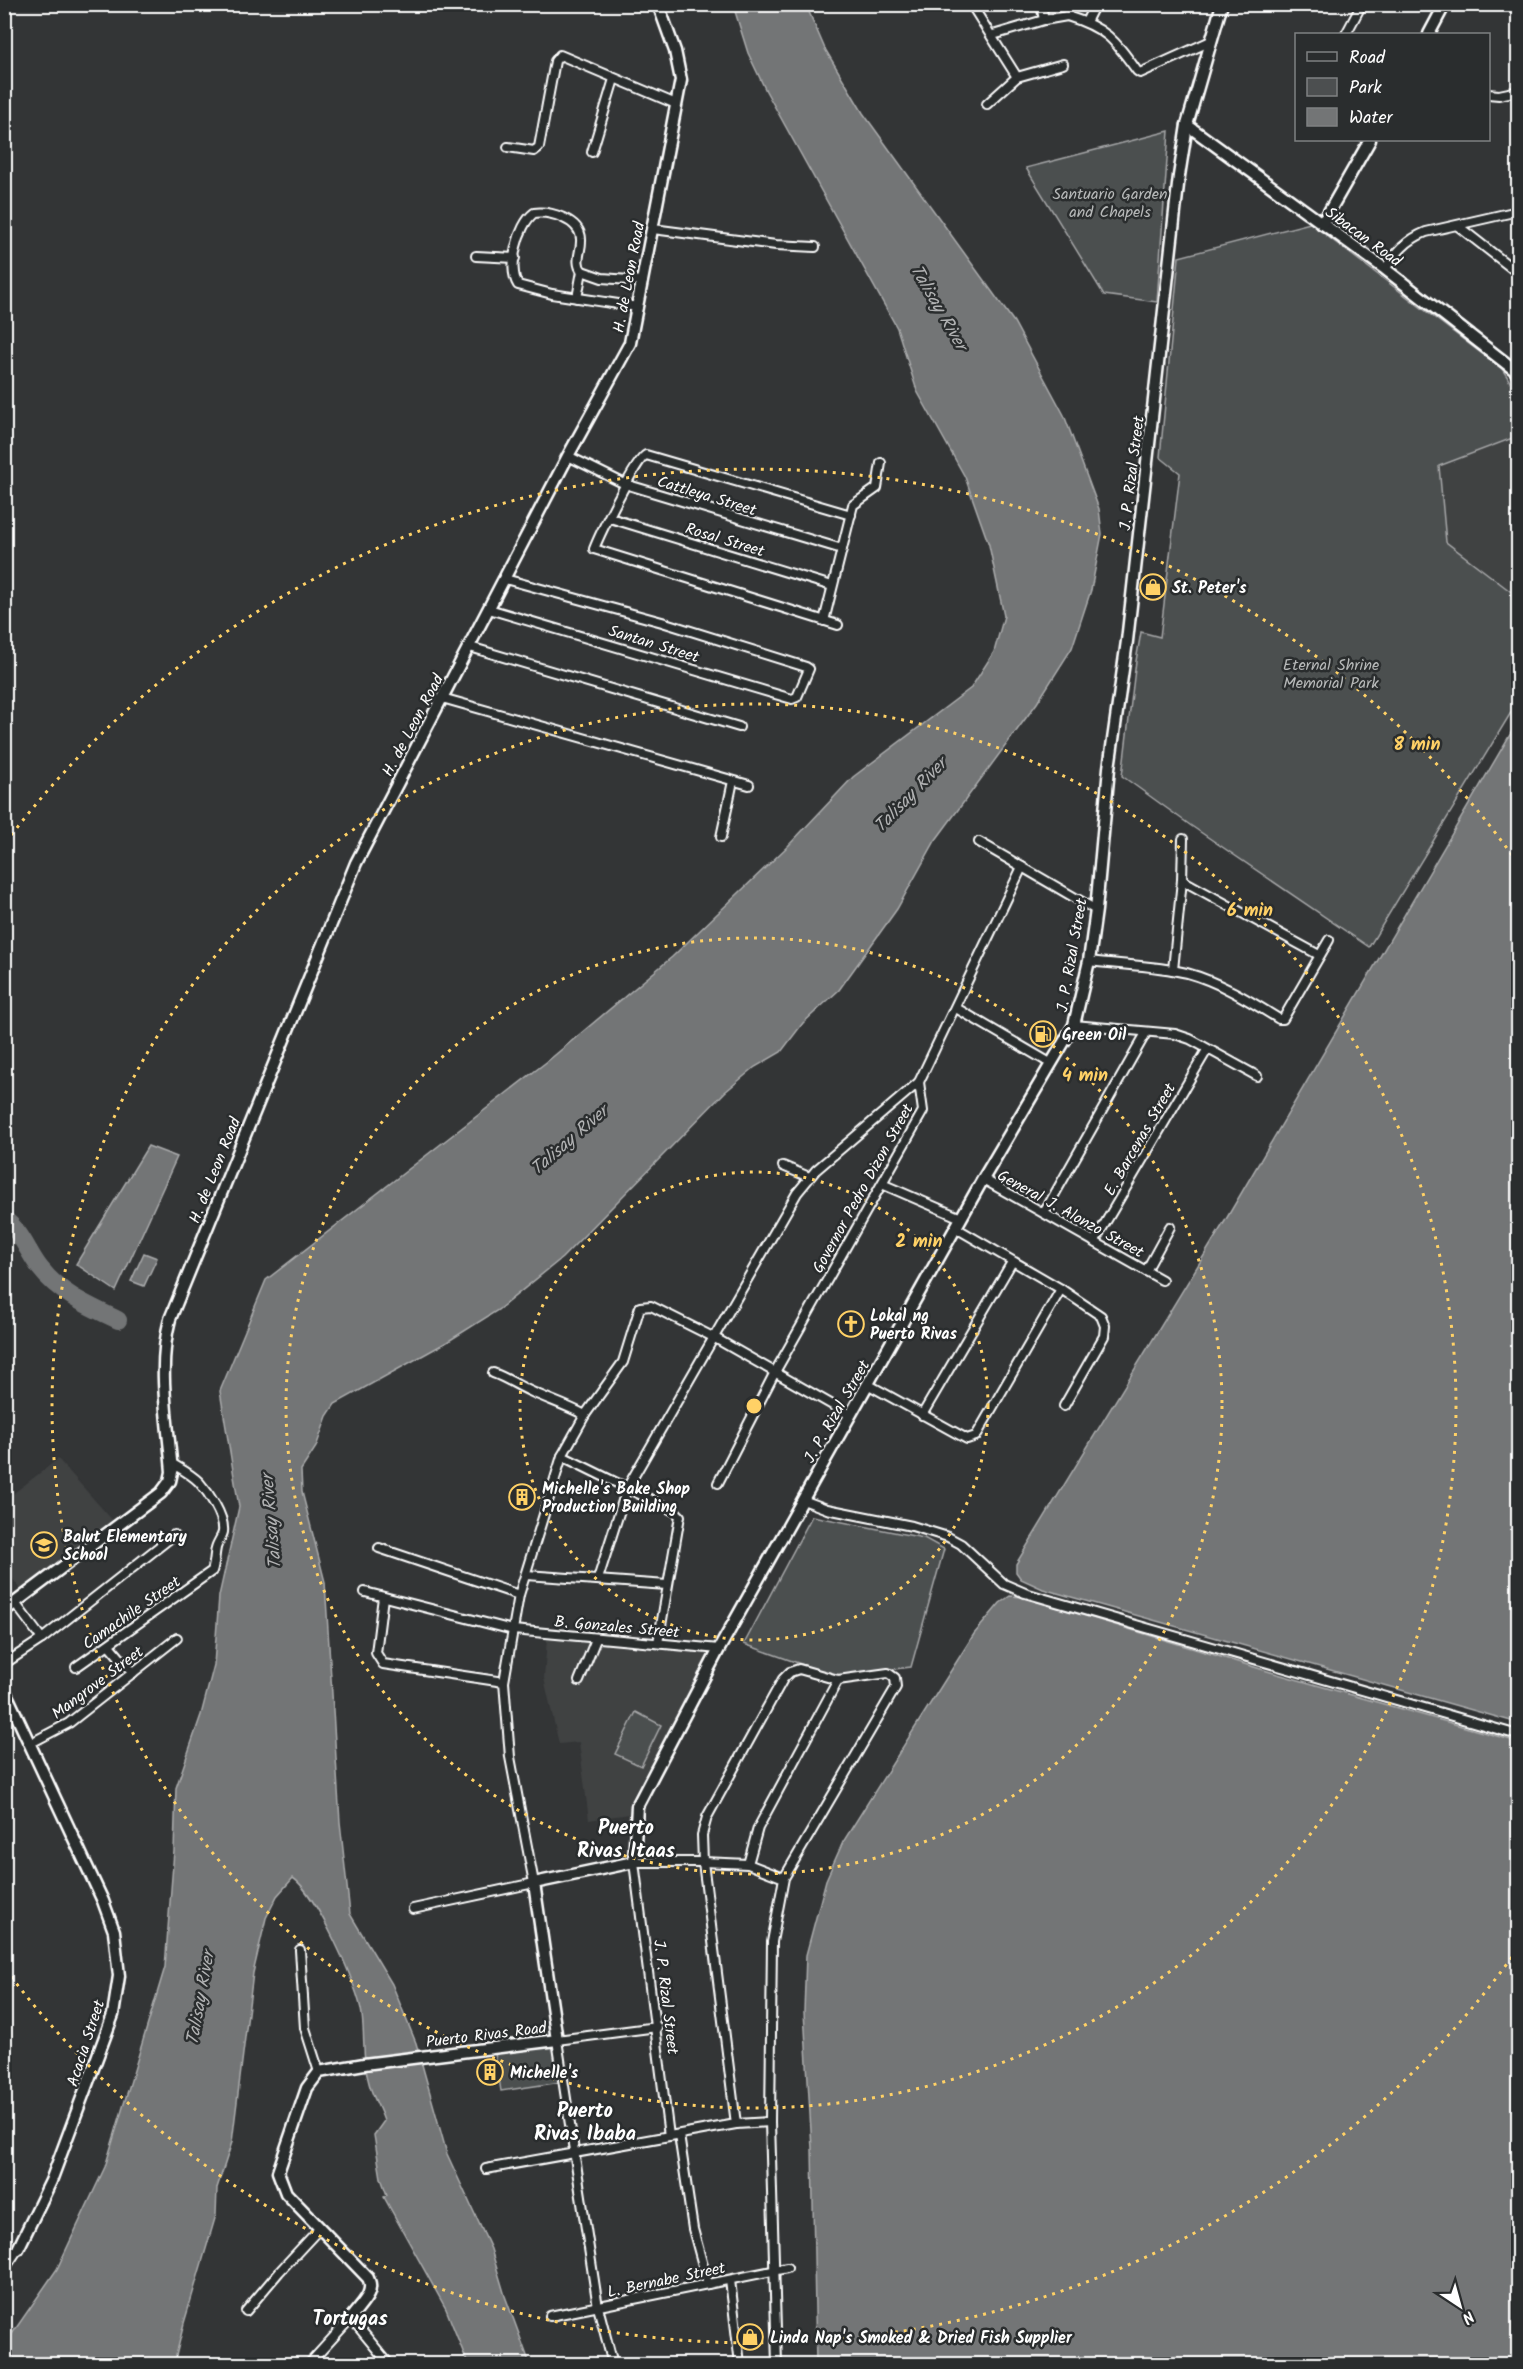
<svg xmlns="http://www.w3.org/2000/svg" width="1523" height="2369" viewBox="0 0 1523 2369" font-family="Kalam,sans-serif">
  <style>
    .built { fill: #404243 }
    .green { fill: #4c4f50; stroke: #a6a7a8; stroke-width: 1.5 }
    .water { fill: #737576; stroke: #abacad; stroke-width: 1.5 }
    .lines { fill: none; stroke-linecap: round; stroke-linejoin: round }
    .river { stroke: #737576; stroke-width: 18 }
    .street-casing { stroke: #fff; stroke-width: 12 }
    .secondary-casing { stroke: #fff; stroke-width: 15 }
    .street { stroke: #2a2d2e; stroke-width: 8 }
    .secondary { stroke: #2a2d2e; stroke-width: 10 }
    .ring { fill: none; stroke: #ffd166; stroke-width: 3; stroke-dasharray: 3 6 }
    .labels { text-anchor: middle; stroke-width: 5; stroke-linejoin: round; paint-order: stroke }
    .park-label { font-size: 16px; fill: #b7b9b9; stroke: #2a2d2e }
    .street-label { font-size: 16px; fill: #fff; stroke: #2a2d2e }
    .poi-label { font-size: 16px; font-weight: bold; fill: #fff; stroke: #2a2d2e; text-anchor: start }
    .water-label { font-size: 18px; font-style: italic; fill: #b2b3b4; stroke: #2a2d2e }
    .quarter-label { font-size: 20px; font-weight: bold; fill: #fff; stroke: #2a2d2e }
    .centre { fill: #ffd166; stroke: #2a2d2e; stroke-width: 3 }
    .ring-label { font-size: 18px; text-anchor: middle; font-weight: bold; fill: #ffd166; stroke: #2a2d2e; stroke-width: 5; stroke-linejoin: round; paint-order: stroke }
  </style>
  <rect width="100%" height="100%" fill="#333536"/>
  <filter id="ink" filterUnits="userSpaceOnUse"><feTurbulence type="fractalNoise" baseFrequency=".0167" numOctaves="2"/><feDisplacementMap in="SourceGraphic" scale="12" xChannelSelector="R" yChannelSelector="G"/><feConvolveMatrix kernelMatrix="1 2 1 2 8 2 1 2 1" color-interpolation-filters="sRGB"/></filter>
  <g filter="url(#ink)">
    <g class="built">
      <path d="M1518,436V597L1446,542L1439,466Z"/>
      <path d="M58,1459L114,1522L23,1592L5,1569V1500Z"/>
      <path d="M547,1639L711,1652L629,1803V1814L589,1820L579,1742L559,1744L544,1678Z"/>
    </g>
    <g class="green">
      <path d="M1169,131L1157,302L1104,295L1026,168Z"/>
      <path d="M1310,223L1502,369C1518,390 1519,411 1518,436L1439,466L1446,542L1518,597V701L1369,947L1190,825L1122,776L1136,661L1141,632L1160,637L1180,473L1160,457L1179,257Z"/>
      <path d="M812,1516L924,1538L944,1549L911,1667L835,1676L744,1644Z"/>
      <path d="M636,1712L661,1725L641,1766L615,1754Z"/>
      <path d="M555,2043L561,2082L501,2091L495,2053Z"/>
    </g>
    <g class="water">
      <path d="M733,5H806L825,49L863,113L1014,322L1064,415L1099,509L1102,534L1091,590L1072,648L1037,703L935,841L897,909L839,990L803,1023L781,1052L755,1067L725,1092L562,1258L498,1310L447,1342L335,1404L327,1416L316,1447L301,1470L302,1492L325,1582L340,1822L350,1914L392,1984L416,2043L447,2154L491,2249L505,2296L530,2364H468L446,2309L384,2197L387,2195L381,2178L374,2135L384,2121C380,2108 372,2096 369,2083C362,2060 365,2038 362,2015C359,1987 315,1892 293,1878L277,1896L266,1918L253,1973L232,2142L217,2188L216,2215L184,2323L174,2364H5V2344L57,2269L105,2167L165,1967L174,1851L176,1788L201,1715L214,1665L219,1596L239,1507L220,1391L266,1280L549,1060L672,957L788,846L853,777L971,688L994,652L1004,616L989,545L965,477L917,391L897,328L766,91L748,53Z"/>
      <path d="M1518,721V1723L1043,1589L1021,1579L1016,1572V1564L1225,1221Z"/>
      <path d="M148,1146L177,1157L116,1291L76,1264Z"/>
      <path d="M144,1253L157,1258L144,1286L131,1281Z"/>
      <path d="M1010,1596L1023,1597L1274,1673L1518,1742V2364H816L812,2148L804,2012L806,1955L826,1880L843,1842L974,1634L1000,1603Z"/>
    </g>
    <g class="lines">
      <path class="river" d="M4,1219C22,1232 27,1251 40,1268C60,1294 89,1306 118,1320"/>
      <g class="street-casing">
        <g id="street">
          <path d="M971,4L1017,77L1063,64"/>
          <path d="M1041,4L1044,20"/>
          <path d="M1070,4L1067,16C1106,28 1114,39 1137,71L1140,73L1211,41"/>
          <path d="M1086,22L1095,4"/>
          <path d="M1346,34L1362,4"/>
          <path d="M993,35L1044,20L1067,16"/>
          <path d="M1488,94L1499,95L1518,91"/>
          <path d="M987,104L1017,77"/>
          <path d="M508,147L534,151L539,147L555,61L560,55L676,104"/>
          <path d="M592,152L614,79"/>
          <path d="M1458,226L1518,273"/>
          <path d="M653,229L776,245L815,247"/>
          <path d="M476,256L515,258"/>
          <path d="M1385,269C1397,252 1406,240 1426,232L1518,211"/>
          <path d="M577,298L582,271"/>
          <path d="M638,307L552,294L518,285C507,268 518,225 534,213C549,211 580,219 581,239C582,250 574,262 582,271L602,278L643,281"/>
          <path d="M568,456L625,484L842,549"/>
          <path d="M610,518L832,586"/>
          <path d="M489,609L792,699L797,697L809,669L806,667L662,622L505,579"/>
          <path d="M824,621L853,505L877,488L881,463"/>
          <path d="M838,625L594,549C599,536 636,459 646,455L851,515"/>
          <path d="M470,647L739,727"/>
          <path d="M442,698L749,785"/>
          <path d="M721,837L733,781"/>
          <path d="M979,842L1096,910"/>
          <path d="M1182,880L1319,955"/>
          <path d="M1089,961C1121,965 1156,965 1187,973C1220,982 1250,1001 1279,1019H1283L1329,940"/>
          <path d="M1173,970L1182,880L1183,839"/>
          <path d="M956,1008L1050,1063"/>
          <path d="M1074,1025L1175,1034L1190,1039L1257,1076"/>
          <path d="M783,1166L809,1177"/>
          <path d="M983,1179L1162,1280"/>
          <path d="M882,1184L961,1218"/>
          <path d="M1044,1213L1146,1033"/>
          <path d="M956,1228L1061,1289L1101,1316L1105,1326L1104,1336L1064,1406"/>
          <path d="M1094,1242L1207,1050"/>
          <path d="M1146,1271L1170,1227"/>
          <path d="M493,1373C507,1378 518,1386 532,1392C550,1400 568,1406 585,1415"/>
          <path d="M869,1385L967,1439L976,1436L1061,1289"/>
          <path d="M922,1415L1012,1262"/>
          <path d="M562,1456L676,1512L680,1516L658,1643"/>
          <path d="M718,1483L775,1372L923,1111L919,1082L1022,867"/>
          <path d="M803,1500L827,1509L912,1526L948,1537L961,1544L1004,1584L1025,1593L1518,1735"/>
          <path d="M379,1548L519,1595"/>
          <path d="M526,1575L667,1585"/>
          <path d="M598,1579L627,1488L797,1193L816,1170L919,1082"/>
          <path d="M365,1592L513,1630L719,1649"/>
          <path d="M383,1597L376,1653L383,1664L504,1682"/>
          <path d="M15,1603L42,1639"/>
          <path d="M109,1645L133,1673"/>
          <path d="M4,1664L42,1639L174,1535"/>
          <path d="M76,1667L212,1571C215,1563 214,1557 216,1548C217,1543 222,1537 223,1532C225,1516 208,1492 199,1482C191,1474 181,1469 171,1463"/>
          <path d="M579,1681L596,1639"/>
          <path d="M31,1743L69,1723L177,1638"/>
          <path d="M748,1864L758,1828L838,1680"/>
          <path d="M413,1909L534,1883L510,1757L504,1682L519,1595L562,1456L585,1415L623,1362L640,1307L651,1306L715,1338L850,1415"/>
          <path d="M300,1950L305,2028L319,2072"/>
          <path d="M679,2135L693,2229L708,2284"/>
          <path d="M669,2136L634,1862H703L736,2124"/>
          <path d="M486,2169L736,2124L770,2122"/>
          <path d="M4,2270L18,2249"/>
          <path d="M730,2280L740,2364"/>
          <path d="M246,2311L279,2272L320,2228"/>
          <path d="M550,2316L787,2268"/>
          <path d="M309,2364L351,2318L389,2364"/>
          <path d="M613,2364L598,2307L557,2040L657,2027"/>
          <path d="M777,2364L770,2122L772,1942L784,1878L896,1687L895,1678L888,1673L838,1680L799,1669L790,1672L783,1679L707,1817L702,1835L703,1862L748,1864L784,1878"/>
        </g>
      </g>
      <g class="secondary-casing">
        <g id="secondary">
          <path d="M1429,34L1445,4"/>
          <path d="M1187,125L1385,269L1516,371L1518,376"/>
          <path d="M1322,224L1370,140"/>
          <path d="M4,1611L161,1493L170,1481L172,1472C168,1421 157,1368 170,1319L356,863L568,456L630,343L681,80L675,51L658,4"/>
          <path d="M4,1689L103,1901L114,1931L119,1976L113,2015L51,2181L18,2249"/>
          <path d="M351,2318C360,2305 376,2293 368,2278L286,2193L278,2172L307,2088L319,2072L364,2064L557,2040L534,1883L634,1862L637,1806L719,1649L983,1179L1074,1025L1089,961L1096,910L1109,768L1127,641L1179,176L1187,125L1222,4"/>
        </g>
      </g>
      <use href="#street" class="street"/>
      <use href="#secondary" class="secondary"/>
    </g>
  </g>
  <g class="ring">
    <circle cx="754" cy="1406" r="234"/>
    <circle cx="754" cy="1406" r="468"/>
    <circle cx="754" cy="1406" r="702"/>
    <path d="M1517 1950A937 937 0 0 1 6 1970M6 842A937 937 0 0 1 1517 862"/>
  </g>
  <defs>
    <g id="shop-ring" transform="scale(1.35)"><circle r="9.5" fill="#2a2d2e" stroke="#ffd166" stroke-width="1.5"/><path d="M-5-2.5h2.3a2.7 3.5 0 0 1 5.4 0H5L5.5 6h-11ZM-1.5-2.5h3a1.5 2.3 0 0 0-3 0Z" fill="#ffd166"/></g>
    <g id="fuel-ring" transform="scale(1.35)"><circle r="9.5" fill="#2a2d2e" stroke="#ffd166" stroke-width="1.5"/><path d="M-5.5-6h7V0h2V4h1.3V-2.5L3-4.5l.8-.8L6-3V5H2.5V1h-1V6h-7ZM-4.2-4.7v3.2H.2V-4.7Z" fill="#ffd166"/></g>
    <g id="church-ring" transform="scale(1.35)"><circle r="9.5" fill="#2a2d2e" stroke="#ffd166" stroke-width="1.5"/><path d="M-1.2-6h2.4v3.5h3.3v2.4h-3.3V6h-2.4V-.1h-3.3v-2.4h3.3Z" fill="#ffd166"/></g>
    <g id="building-ring" transform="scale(1.35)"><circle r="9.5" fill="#2a2d2e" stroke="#ffd166" stroke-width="1.5"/><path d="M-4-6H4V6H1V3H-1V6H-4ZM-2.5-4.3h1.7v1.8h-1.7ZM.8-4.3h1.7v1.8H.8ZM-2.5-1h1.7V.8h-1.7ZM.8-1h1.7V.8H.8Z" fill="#ffd166"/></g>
    <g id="school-ring" transform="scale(1.35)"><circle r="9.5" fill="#2a2d2e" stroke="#ffd166" stroke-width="1.5"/><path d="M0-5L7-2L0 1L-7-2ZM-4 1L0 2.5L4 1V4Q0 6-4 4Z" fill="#ffd166"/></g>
  </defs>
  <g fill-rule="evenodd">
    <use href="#shop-ring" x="1153" y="587"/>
    <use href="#fuel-ring" x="1043" y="1034"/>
    <use href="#church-ring" x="851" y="1324"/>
    <use href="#building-ring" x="522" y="1497"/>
    <use href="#school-ring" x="44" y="1545"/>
    <use href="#building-ring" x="490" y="2072"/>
    <use href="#shop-ring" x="750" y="2337"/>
  </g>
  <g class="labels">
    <g class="park-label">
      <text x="1110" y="199">Santuario Garden<tspan x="1110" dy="18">and Chapels</tspan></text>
      <text x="1331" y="670">Eternal Shrine<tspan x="1331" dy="18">Memorial Park</tspan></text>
    </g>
    <g class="street-label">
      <text transform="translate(1364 236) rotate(36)" y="6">Sibacan Road</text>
      <text transform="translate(628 277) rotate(-79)" y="6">H. de Leon Road</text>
      <text transform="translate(1131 473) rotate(-83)" y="6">J. P. Rizal Street</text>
      <text transform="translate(707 495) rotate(17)" y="6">Cattleya Street</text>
      <text transform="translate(725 539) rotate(17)" y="6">Rosal Street</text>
      <text transform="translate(654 643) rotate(17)" y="6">Santan Street</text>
      <text transform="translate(412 725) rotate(-62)" y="6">H. de Leon Road</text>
      <text transform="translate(1071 955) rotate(-80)" y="6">J. P. Rizal Street</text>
      <text transform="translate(1139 1139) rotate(-60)" y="6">E. Barcenas Street</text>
      <text transform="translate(214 1170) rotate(-68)" y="6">H. de Leon Road</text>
      <text transform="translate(862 1188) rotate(-61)" y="6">Governor Pedro Dizon Street</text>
      <text transform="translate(1071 1213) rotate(29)" y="6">General J. Alonzo Street</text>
      <text transform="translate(836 1411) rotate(-60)" y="6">J. P. Rizal Street</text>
      <text transform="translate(131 1612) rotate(-35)" y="6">Camachile Street</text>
      <text transform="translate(617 1626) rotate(5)" y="6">B. Gonzales Street</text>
      <text transform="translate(97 1682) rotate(-37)" y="6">Mangrove Street</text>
      <text transform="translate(667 1997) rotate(83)" y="6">J. P. Rizal Street</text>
      <text transform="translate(486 2034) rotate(-7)" y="6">Puerto Rivas Road</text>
      <text transform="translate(85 2043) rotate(-72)" y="6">Acacia Street</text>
      <text transform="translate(666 2279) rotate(-12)" y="6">L. Bernabe Street</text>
    </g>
    <g class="poi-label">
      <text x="1172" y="593">St. Peter's</text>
      <text x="1062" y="1040">Green Oil</text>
      <text x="870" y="1321">Lokal ng<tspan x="870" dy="18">Puerto Rivas</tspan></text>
      <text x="542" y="1494">Michelle's Bake Shop<tspan x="542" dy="18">Production Building</tspan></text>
      <text x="63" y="1542">Balut Elementary<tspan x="63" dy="18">School</tspan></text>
      <text x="510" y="2078">Michelle's</text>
      <text x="770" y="2343">Linda Nap's Smoked &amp; Dried Fish Supplier</text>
    </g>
    <g class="water-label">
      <text transform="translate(939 307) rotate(60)" y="6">Talisay River</text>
      <text transform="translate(910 795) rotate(-46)" y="6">Talisay River</text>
      <text transform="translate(569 1140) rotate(-41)" y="6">Talisay River</text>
      <text transform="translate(271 1522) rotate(-95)" y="6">Talisay River</text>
      <text transform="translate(200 1998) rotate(-80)" y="6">Talisay River</text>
    </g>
    <g class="quarter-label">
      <text x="626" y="1834">Puerto<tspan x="626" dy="23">Rivas Itaas</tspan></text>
      <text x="585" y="2117">Puerto<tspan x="585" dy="23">Rivas Ibaba</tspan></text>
      <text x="350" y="2325">Tortugas</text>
    </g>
  </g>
  <circle cx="754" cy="1406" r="9" class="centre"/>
  <g class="ring-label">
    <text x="1417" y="750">8 min</text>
    <text x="1250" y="916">6 min</text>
    <text x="1085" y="1081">4 min</text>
    <text x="919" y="1247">2 min</text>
  </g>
  <rect width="1523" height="2369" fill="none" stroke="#2a2d2e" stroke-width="24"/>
  <rect x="12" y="12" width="1499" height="2345" fill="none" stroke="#fff" stroke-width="2" filter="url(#ink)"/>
  <rect x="1295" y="33" width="195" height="108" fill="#2a2d2e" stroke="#7f8182" stroke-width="1.5"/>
  <rect x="1307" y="52" width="30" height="9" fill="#2a2d2e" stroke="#7f8182" stroke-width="1.5"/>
  <text x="1349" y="63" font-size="18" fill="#ffffff">Road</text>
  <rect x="1307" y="78" width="30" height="18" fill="#4c4f50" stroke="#7f8182" stroke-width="1.5"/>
  <text x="1349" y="93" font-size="18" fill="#ffffff">Park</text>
  <rect x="1307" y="108" width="30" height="18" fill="#737576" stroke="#7f8182" stroke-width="1.5"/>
  <text x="1349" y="123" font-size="18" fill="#ffffff">Water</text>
  <g transform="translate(1460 2306) rotate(144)" stroke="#2a2d2e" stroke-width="4.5" paint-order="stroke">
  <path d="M0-4.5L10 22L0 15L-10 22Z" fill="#ffffff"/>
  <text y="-9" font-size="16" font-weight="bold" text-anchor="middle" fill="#ffffff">N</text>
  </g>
</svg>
